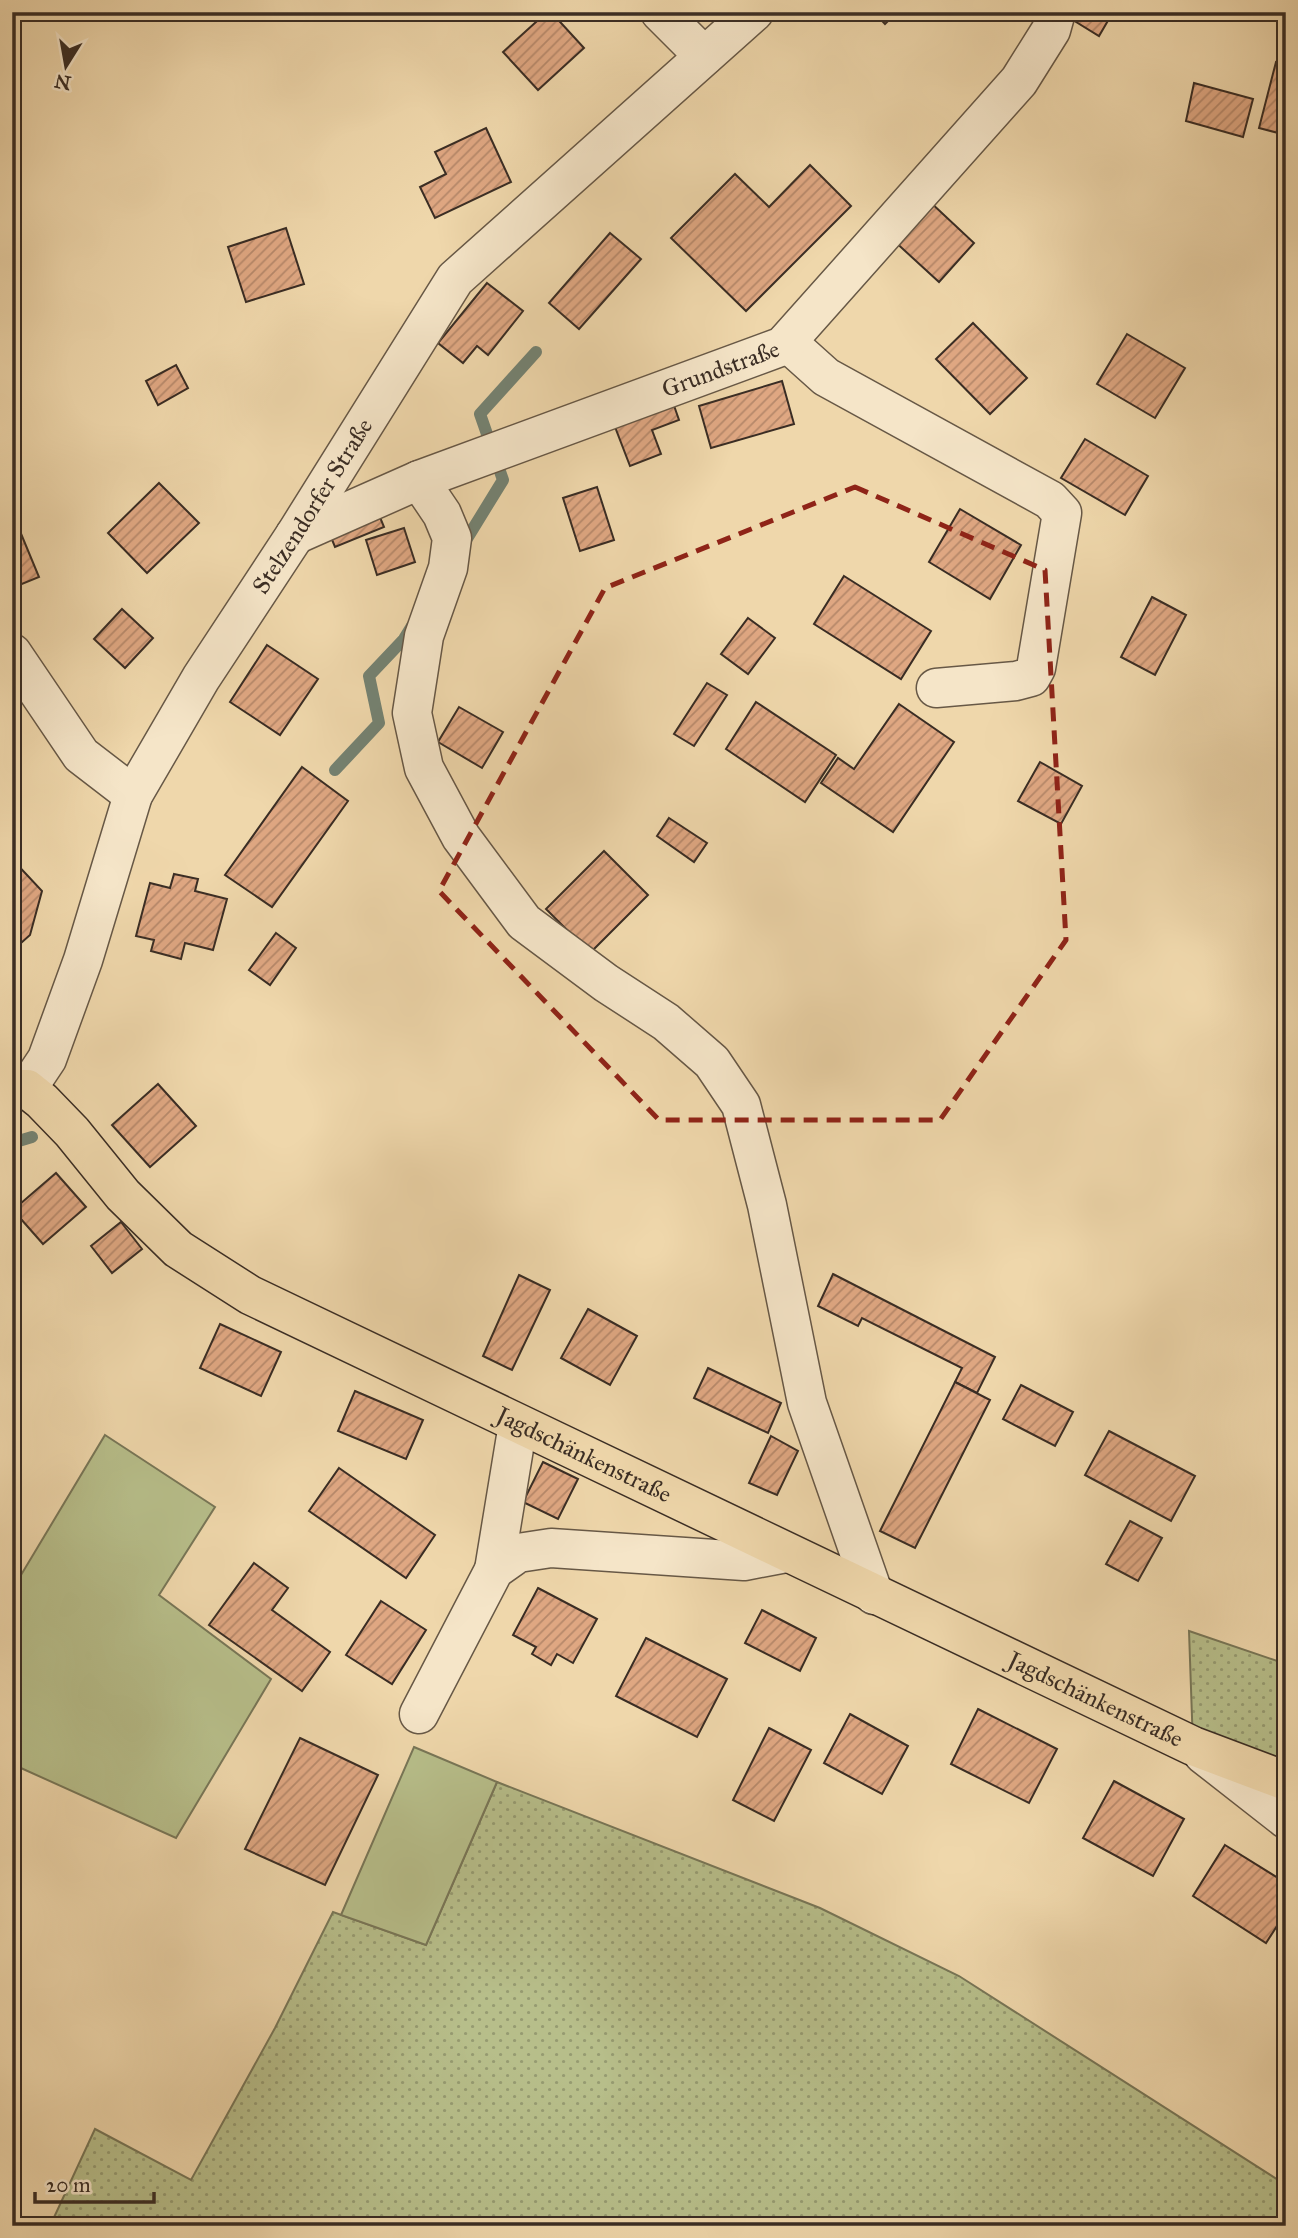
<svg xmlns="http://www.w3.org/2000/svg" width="1298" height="2238" viewBox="0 0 1298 2238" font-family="'IM FELL Great Primer',serif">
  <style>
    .grass { fill: url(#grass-dots); stroke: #787657; stroke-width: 2 }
    .pitch { fill: #b7be8a; stroke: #787657; stroke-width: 2 }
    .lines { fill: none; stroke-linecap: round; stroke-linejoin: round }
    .stream { stroke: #748272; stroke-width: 12 }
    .building { fill: url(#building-hatch); stroke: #3a2d24; stroke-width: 2 }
    .minor-casing { stroke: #675846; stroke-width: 41 }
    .major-casing { stroke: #3a2d24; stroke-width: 41 }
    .minor { stroke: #f5e5c8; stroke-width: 38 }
    .major { stroke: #efd7ab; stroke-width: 38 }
    .marked { fill: none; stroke: #8f2418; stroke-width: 5; stroke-dasharray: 14 9; stroke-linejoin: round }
    .labels { text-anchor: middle; stroke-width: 5; stroke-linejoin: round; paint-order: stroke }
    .street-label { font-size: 24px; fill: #3a2d24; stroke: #f5e5c8 }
  </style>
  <defs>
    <pattern id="grass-dots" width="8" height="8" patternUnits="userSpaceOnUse" patternTransform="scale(1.75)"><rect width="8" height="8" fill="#b7be8a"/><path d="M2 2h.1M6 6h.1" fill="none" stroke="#969b71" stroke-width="1.8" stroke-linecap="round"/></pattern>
    <pattern id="building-hatch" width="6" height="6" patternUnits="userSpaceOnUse" patternTransform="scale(1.75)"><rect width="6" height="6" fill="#dfa782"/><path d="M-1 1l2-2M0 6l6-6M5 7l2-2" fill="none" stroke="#b6886a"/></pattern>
  </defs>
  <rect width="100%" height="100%" fill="#efd7ab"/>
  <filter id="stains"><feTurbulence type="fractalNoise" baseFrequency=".00286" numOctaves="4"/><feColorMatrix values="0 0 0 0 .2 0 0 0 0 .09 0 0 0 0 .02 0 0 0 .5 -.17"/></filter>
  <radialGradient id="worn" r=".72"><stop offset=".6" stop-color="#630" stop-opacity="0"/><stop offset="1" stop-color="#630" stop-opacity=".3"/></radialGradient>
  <g class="grass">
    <path d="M1189,1631L1286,1664V1819L1193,1746Z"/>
    <path d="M497,1782L820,1908L959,1976L1286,2185V2226H50L95,2129L191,2180L275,2028L333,1912L426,1945Z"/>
  </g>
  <g class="pitch">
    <path d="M105,1435L215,1507L159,1595L271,1679L176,1838L12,1764V1590Z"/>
    <path d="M414,1747L497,1782L426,1945L341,1915Z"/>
  </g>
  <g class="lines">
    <g class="stream">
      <path d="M463,545L503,480L480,414L536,352"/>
      <path d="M335,770L379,723L369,676L404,639L412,626"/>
      <path d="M12,1143L32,1137"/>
    </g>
  </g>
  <g class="building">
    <path d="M547,12H551L584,48L538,90L503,52Z"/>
    <path d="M874,12H897L885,24Z"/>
    <path d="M1071,12H1113L1099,36L1068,17Z"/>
    <path d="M1276,62L1286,65V135L1259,128Z"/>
    <path d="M1194,83L1253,99L1243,137L1186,121Z"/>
    <path d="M486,128L511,182L435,218L420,187L446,174L435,152Z"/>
    <path d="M810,165L851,206L746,311L671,238L735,174L769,207Z"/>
    <path d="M928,200L974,243L939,282L892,239Z"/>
    <path d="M286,228L304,284L246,302L228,247Z"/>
    <path d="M610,233L641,259L579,329L549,303Z"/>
    <path d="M487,283L523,311L488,355L477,346L463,363L438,343Z"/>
    <path d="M973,323L1027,378L990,414L936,359Z"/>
    <path d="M1127,334L1185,368L1155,418L1097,384Z"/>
    <path d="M176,365L188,388L158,405L146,381Z"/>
    <path d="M782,381L794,424L711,448L699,406Z"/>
    <path d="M671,397L679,420L652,430L661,454L630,466L612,419Z"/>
    <path d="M1085,439L1148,476L1125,515L1061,478Z"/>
    <path d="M159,483L199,523L147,573L108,533Z"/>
    <path d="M597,487L614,540L580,551L563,498Z"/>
    <path d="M375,505L384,527L335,547L326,525Z"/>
    <path d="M960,509L1021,545L990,599L929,562Z"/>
    <path d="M12,512L39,577L12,588Z"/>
    <path d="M404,528L415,562L377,575L366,540Z"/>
    <path d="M844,576L931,631L901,679L814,624Z"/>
    <path d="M1152,597L1186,615L1155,675L1121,657Z"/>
    <path d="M122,609L153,638L125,668L94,639Z"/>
    <path d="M748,618L775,638L748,674L721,654Z"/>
    <path d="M267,645L318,679L280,735L230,702Z"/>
    <path d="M707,683L727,695L694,746L674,734Z"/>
    <path d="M756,702L836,755L805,802L726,749Z"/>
    <path d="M899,704L954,742L893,832L821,783L838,758L854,769Z"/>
    <path d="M459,707L503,732L482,768L438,742Z"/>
    <path d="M1040,762L1082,786L1061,824L1018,801Z"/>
    <path d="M302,767L348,801L272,907L225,875Z"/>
    <path d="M669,818L707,843L694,862L657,836Z"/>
    <path d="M604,851L648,895L590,953L546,909Z"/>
    <path d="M12,859L42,891L30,935L12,951Z"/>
    <path d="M174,874L198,879L195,891L227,899L213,950L185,943L181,959L151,951L154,940L136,936L150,883L170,888Z"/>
    <path d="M276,933L296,948L270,985L249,970Z"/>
    <path d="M158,1084L196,1126L150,1167L112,1125Z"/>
    <path d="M56,1173L86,1207L43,1244L13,1210Z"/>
    <path d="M121,1222L142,1249L112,1273L91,1246Z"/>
    <path d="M833,1274L995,1357L977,1393L955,1382L962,1368L862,1318L858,1326L818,1306Z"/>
    <path d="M519,1275L550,1290L512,1370L483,1356Z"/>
    <path d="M588,1309L637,1336L610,1385L561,1358Z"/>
    <path d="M220,1324L281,1352L261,1396L200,1368Z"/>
    <path d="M708,1368L781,1403L768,1433L694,1398Z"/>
    <path d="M955,1382L990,1400L915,1548L880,1531Z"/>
    <path d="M1021,1385L1073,1412L1055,1446L1003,1419Z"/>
    <path d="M355,1391L423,1420L406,1459L338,1431Z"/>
    <path d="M1109,1431L1195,1476L1171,1521L1085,1475Z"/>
    <path d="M771,1436L798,1451L777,1495L749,1483Z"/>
    <path d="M543,1462L578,1479L558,1519L523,1502Z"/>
    <path d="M339,1468L435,1535L406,1578L309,1511Z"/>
    <path d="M1130,1521L1162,1538L1138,1581L1106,1564Z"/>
    <path d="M254,1563L288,1588L272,1610L330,1652L302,1691L209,1625Z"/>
    <path d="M538,1588L597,1619L573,1663L557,1654L551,1665L532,1654L536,1647L513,1635Z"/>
    <path d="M381,1601L426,1630L392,1684L346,1655Z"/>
    <path d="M762,1610L816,1638L800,1671L745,1643Z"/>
    <path d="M646,1638L727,1679L697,1737L616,1696Z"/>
    <path d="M978,1709L1057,1749L1029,1803L951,1764Z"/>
    <path d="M850,1714L908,1746L882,1794L824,1763Z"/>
    <path d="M769,1728L811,1750L774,1821L733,1800Z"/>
    <path d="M300,1738L378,1775L325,1885L245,1849Z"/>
    <path d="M1114,1781L1184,1819L1153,1876L1083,1838Z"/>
    <path d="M1225,1845L1286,1883V1912L1266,1943L1193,1896Z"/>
  </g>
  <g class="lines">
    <g class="minor-casing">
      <g id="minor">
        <path d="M660,12L704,56"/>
        <path d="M787,342L826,377L1050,500L1062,513L1036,668L1031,677L1016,681L936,688"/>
        <path d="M419,480L442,514L452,538L448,568L424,636L412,713L424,768L461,837L524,922L606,983L666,1022L712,1062L741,1105L767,1205L807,1403L874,1595"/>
        <path id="s1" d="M295,535L419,480L783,346L1019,81L1051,30L1056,12"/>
        <path d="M12,653L81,755L133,795"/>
        <path id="s2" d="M27,1089L47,1059L83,960L133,795L201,678L295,535L455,279L754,12"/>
        <path d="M494,1570L518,1424"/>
        <path d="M419,1714L494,1570L518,1553L551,1548L744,1561L786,1553"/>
        <path d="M1203,1754L1286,1819"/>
      </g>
    </g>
    <g class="major-casing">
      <g id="major">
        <path id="s3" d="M12,1089H27L42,1101L72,1132L123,1195L178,1249L250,1295L1193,1746L1286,1781"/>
      </g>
    </g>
    <use href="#minor" class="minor"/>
    <use href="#major" class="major"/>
  </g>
  <path class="marked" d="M855,487L1045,570L1066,940L940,1120H659L439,891L605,588Z"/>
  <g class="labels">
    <g class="street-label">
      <text dy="8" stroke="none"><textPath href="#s1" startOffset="457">Grundstraße</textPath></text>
      <text dy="8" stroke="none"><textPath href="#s2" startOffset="654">Stelzendorfer Straße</textPath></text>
      <text dy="8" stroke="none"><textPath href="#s3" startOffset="691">Jagdschänkenstraße</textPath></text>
      <text dy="8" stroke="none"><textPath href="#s3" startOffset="1258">Jagdschänkenstraße</textPath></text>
    </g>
  </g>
  <rect width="1298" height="2238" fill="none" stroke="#efd7ab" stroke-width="42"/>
  <rect x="14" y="14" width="1270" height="2210" fill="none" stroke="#3a2d24" stroke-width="3.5"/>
  <rect x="21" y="21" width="1256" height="2196" fill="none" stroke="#3a2d24" stroke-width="2"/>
  <g transform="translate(66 66) rotate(191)" stroke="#f5e5c8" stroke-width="5" paint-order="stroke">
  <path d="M0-5L12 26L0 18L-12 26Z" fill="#3a2d24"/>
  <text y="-10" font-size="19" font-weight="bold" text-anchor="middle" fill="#3a2d24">N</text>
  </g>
  <path d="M35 2192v10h119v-10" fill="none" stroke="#3a2d24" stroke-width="3.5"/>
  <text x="46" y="2192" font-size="21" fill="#3a2d24" stroke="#f5e5c8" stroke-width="5" paint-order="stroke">20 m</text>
  <rect width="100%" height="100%" filter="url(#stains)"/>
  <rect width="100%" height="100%" fill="url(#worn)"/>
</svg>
